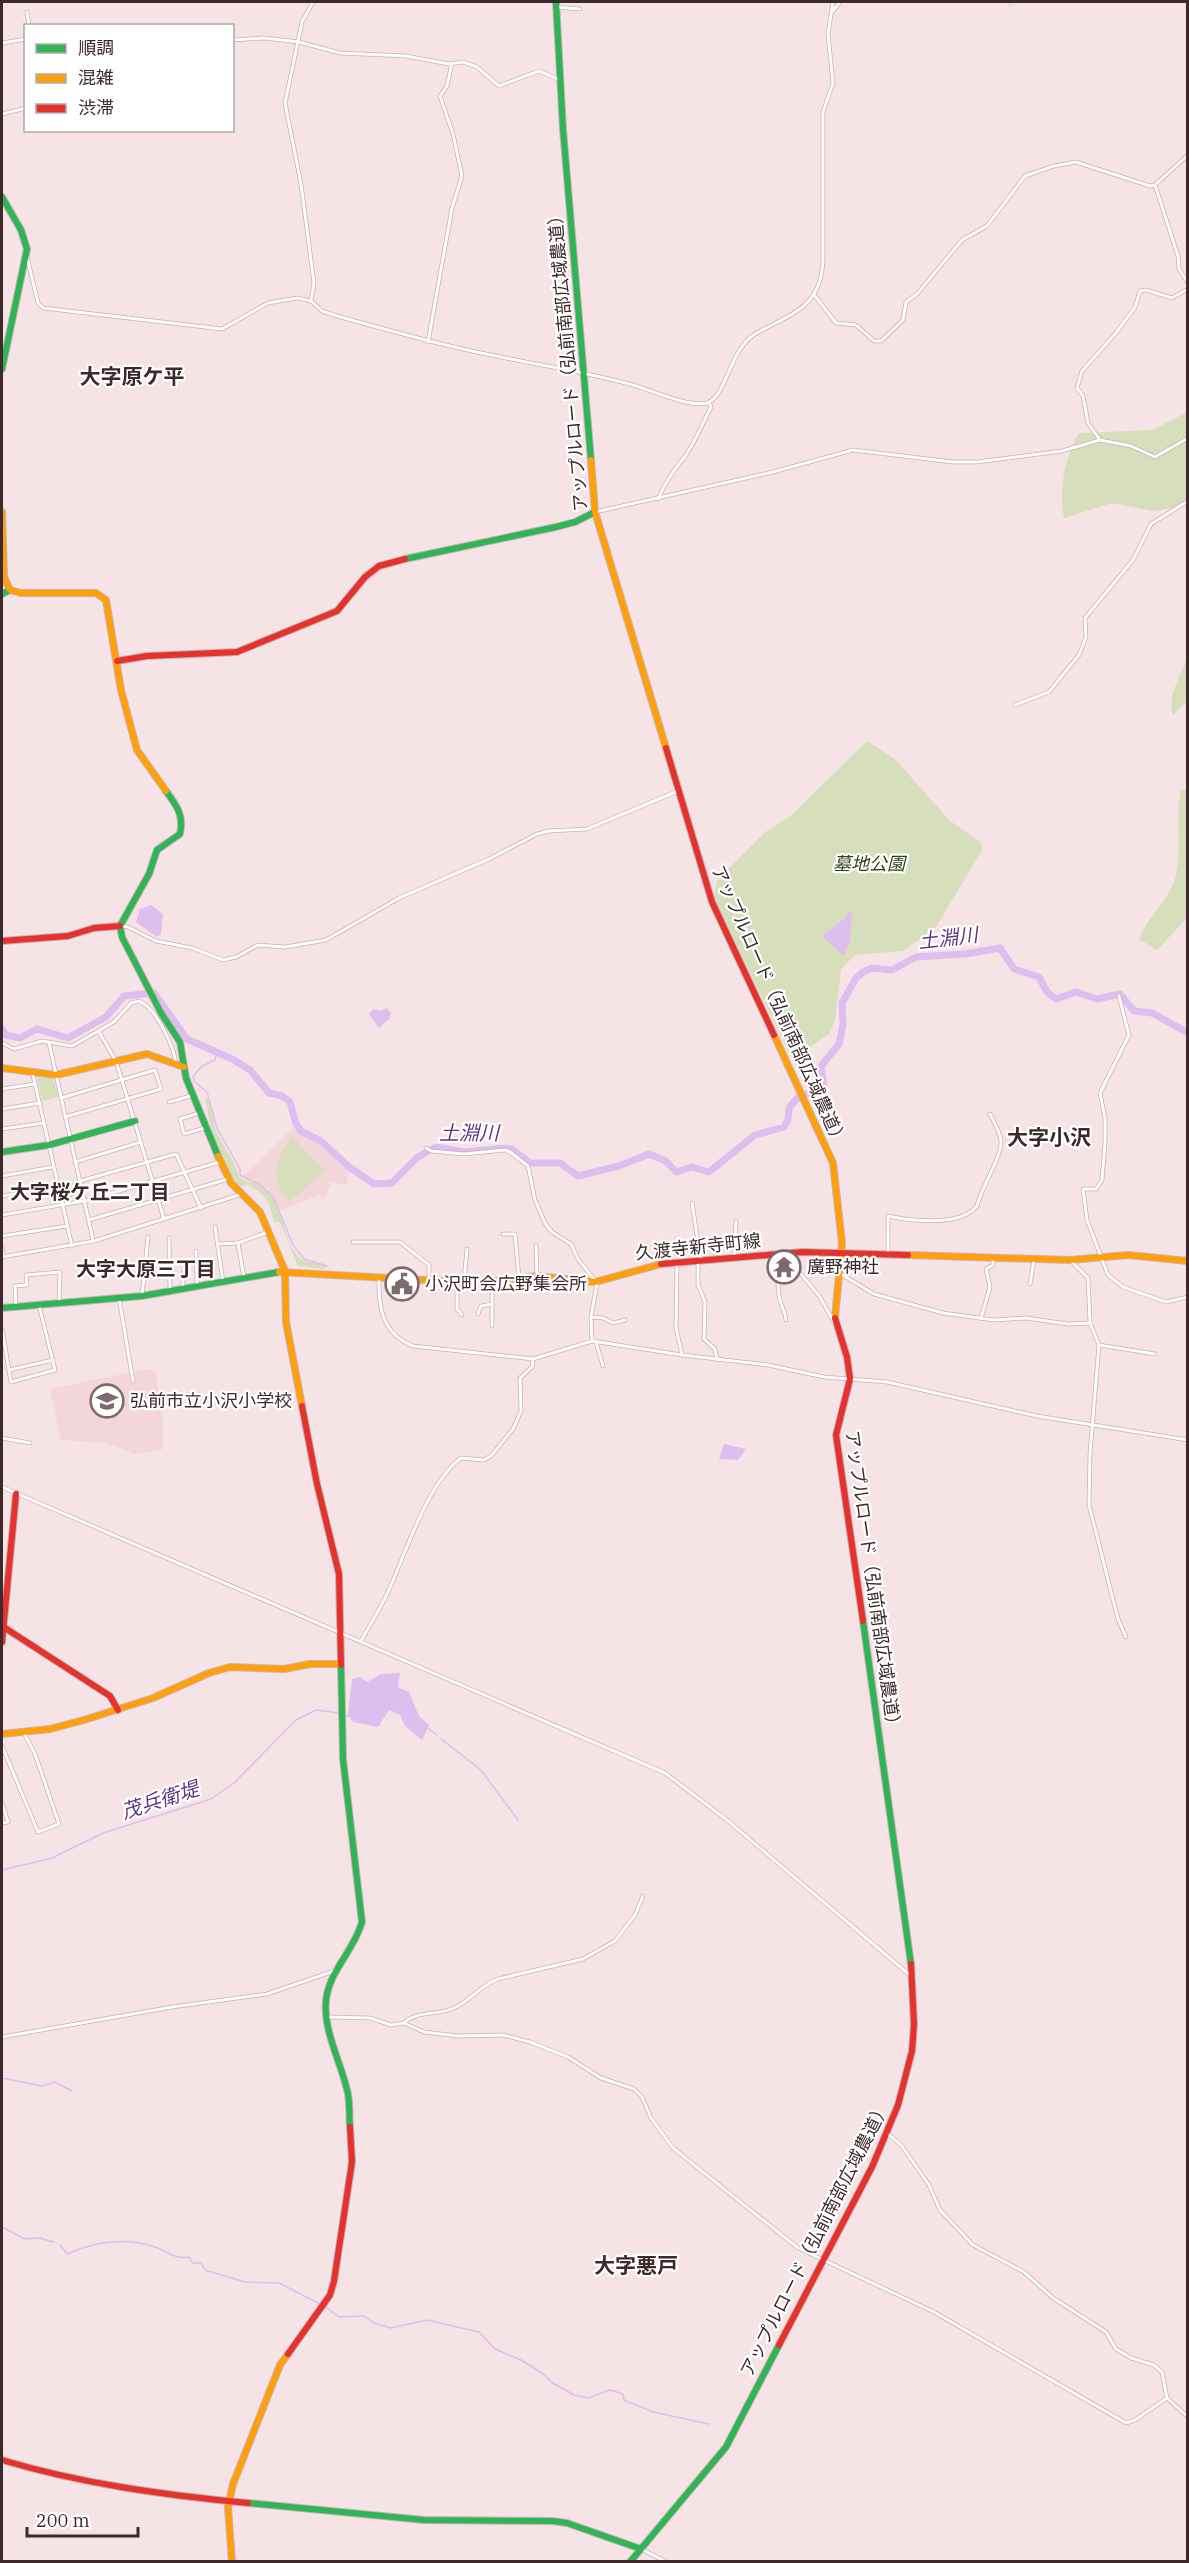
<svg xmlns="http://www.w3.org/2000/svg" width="1189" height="2563" viewBox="0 0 1189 2563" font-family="'IBM Plex Serif','Noto Sans JP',serif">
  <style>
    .built { fill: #f3d6da }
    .green { fill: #d6debb }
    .water { fill: #dcbfee }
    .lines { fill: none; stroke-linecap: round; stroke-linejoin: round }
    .stream { stroke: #dcbfee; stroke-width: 1.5 }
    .river { stroke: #dcbfee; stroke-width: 7 }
    .street-casing { stroke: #c5b3b6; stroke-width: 4.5 }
    .fast-casing { stroke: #c5b3b6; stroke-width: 8 }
    .slow-casing { stroke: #c5b3b6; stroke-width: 8 }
    .jam-casing { stroke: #c5b3b6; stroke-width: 8 }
    .street { stroke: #fefbfb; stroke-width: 3 }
    .fast { stroke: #30b455; stroke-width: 6 }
    .slow { stroke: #ff9f0a; stroke-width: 6 }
    .jam { stroke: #e5322d; stroke-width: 6 }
    .labels { text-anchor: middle; stroke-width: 4.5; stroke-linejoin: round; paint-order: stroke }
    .street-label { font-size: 18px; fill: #3d292c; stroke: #fff }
    .park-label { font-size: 18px; font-style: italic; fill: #314312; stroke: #fff }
    .poi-label { font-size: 18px; fill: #3d292c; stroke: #fff; text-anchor: start }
    .water-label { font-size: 20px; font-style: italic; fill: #603682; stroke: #fff }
    .neighbourhood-label { font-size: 20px; font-weight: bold; fill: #3d292c; stroke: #fff }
    .quarter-label { font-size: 21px; font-weight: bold; fill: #3d292c; stroke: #fff }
  </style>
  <rect width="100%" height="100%" fill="#f5e3e6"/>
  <g class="built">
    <path d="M293,1128L317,1142L350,1171L346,1185L331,1182L325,1199L319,1195L281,1210L268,1189L242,1177Z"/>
    <path d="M142,1370H155L163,1414V1449L135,1454L106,1443L61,1440L50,1389Z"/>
  </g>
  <g class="green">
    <path d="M1187,412V506L1153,511L1112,503L1064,518C1058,492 1065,456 1079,433L1153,430Z"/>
    <path d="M1187,658V701L1173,715C1166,700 1182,672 1187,658Z"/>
    <path d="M867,741L895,759L949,820L980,842L982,850L936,927L903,951L855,955L841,969L835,1020L829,1034L792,1059L714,898L717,881L764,833L792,815Z"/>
    <path d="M1187,789V918L1157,950L1139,939C1148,917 1167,902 1175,879C1183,850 1175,819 1181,790Z"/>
    <path d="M37,1078H53L59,1097L42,1101Z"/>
    <path d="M205,1096C213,1104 212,1120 216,1131C223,1147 235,1160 239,1177C250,1183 263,1184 271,1195C283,1211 286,1249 301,1259C306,1262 318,1263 324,1264L326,1266L323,1269L298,1266L280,1222H274C269,1199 266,1196 247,1184L237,1188C218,1162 210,1128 205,1096Z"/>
    <path d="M292,1136L325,1171L290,1201C267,1181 276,1157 292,1136Z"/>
    <path d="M78,1181L82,1200L65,1204L61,1185Z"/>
  </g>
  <g class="water">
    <path d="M151,905L163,914L161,934L157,937L136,922L140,909Z"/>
    <path d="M849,912L852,915L850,941L844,956L822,936L843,920Z"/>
    <path d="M387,1008L391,1013L389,1019L379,1028L369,1014L373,1009L381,1011Z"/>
    <path d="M724,1444L746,1449L738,1460L719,1459Z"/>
    <path d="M400,1673L398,1687L409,1692L419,1716L429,1725L422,1740L405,1726L400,1715L389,1710L378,1727L353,1722L348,1714L352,1679L361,1677L367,1682L381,1674Z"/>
  </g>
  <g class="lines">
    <g class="stream">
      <path d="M217,1050L215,1060L201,1067L193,1077L194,1081L207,1092L217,1128L240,1169V1175L260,1185L273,1196L293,1245L304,1259L327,1266"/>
      <path d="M345,1716H350"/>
      <path d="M428,1728L437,1735"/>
      <path d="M441,1739L481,1770L518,1820"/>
      <path d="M2,1870L52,1858L103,1833L211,1799L234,1783L296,1720L316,1710L338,1713"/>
      <path d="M2,2078L42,2086L55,2082L72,2091"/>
      <path d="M2,2227L25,2239L39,2238L54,2242"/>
      <path d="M60,2245L67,2254C96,2241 127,2237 158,2248C170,2253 175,2259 189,2257L193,2263H201L205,2270L245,2282L279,2283L320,2304"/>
      <path d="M326,2307L339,2317L364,2316L374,2323L391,2328L427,2320L479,2332L495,2349L521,2360L545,2375L551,2382L574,2395L588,2398L610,2390L623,2394L624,2400L653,2412L709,2424"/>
    </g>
    <path class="river" d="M2,1029L6,1035L20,1038L37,1029L68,1038L106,1017L124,996L154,993L187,1039L232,1059L250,1070L269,1093L282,1096L290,1102L296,1124L301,1131L321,1141L348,1166L374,1184L392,1183L418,1157L436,1147L464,1152L505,1148L512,1149L530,1163H560L578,1176L619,1166L649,1154L666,1161L676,1172L692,1167L709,1172L755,1135L784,1127L788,1120L789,1108L799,1096L822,1090L824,1086L821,1066L839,1044L843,1025L842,1003L856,978L863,972L872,968L892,970L916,957L965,954L1000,948L1014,969L1039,977L1047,992L1056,999L1076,992L1097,999L1120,994L1134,1011L1152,1013L1188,1033"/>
    <g class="street-casing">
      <g id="street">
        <path d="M1011,3L1012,2"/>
        <path d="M556,7L580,9"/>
        <path d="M27,12L29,26"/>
        <path d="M832,12L840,2"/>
        <path d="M232,40L264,38L299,42L340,53L406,56L449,64L463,62L477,67L499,86L539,71L560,80"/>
        <path d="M2,43L26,39"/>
        <path d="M2,114L26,108"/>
        <path d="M1155,185L1178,256L1179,269L1188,283"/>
        <path d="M27,257L38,303L43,308L222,329L268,303L297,298L311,301L322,311L337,316C388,330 439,345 491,355C538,365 586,372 633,385C651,390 690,408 707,403C727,396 729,350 755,334C792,313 821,308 823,260V112L833,83L828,34L833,2"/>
        <path d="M815,296L836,323L856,325L874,341H881L903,320L906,302L917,294L962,240L987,226L1025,176L1054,166L1076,162L1150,186L1155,185L1188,155"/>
        <path d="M311,301L314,283L301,184L285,103L302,22L313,2"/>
        <path d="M428,342L452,208L462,176L453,134L440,96L447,86L452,63"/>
        <path d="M1100,440L1088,423L1083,396L1077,388L1082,371L1116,333L1135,307L1140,291L1146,290L1172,298L1188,289"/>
        <path d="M658,499C665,482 675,469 686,455C696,440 703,423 711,407L709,402"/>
        <path d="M595,512L773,472L853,450L953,462H977L1062,451L1100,440L1131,446L1155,457L1188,438"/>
        <path d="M1015,705L1049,692L1079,655L1086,637L1085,618L1133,560L1151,524L1188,501"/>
        <path d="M120,926L128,927L156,941L192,948L223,960L236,957L258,945L285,947L326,940L399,898L489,859L537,834L549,831L587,829L678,791"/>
        <path d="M1119,996L1129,1035L1100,1093L1105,1118V1143L1102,1180L1096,1189H1083L1087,1220L1108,1275L1123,1287L1166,1302L1188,1297"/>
        <path d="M99,1032L116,1061L164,1219"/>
        <path d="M2,1043L14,1049L42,1041L72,1046L114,1022L131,1003L139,1001C156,1008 174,1046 176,1064"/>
        <path d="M49,1043L93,1240"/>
        <path d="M33,1075L72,1246"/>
        <path d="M2,1089L35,1084"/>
        <path d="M61,1098L155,1070L161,1089L65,1117"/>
        <path d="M169,1102L194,1095"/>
        <path d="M2,1109L40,1103"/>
        <path d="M202,1112L180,1119L184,1134L208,1127"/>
        <path d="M2,1129L44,1123"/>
        <path d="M426,1148L431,1151L464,1154L505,1150L510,1152L528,1166L535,1200L546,1225L552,1232L571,1244L578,1259L597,1283L591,1317L592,1341"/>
        <path d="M75,1162L141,1142"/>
        <path d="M2,1176L53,1167"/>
        <path d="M80,1181L176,1154L201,1208"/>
        <path d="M2,1196L58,1187"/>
        <path d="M692,1203L701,1261"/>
        <path d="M2,1215L84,1201L220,1162"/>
        <path d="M89,1220L228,1179"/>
        <path d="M215,1227L223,1282"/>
        <path d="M503,1234H515L519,1278"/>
        <path d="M2,1236L67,1226"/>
        <path d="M169,1238L170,1291"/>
        <path d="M353,1242H400L429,1265V1278"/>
        <path d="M218,1244L238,1243"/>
        <path d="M536,1246L537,1276"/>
        <path d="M2,1248L3,1256"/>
        <path d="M196,1251L197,1286"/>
        <path d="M796,1252V1268L820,1297L835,1324"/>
        <path d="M888,1254V1216C912,1221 960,1227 977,1206C980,1190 1003,1155 1001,1140C1000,1132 994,1122 990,1114"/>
        <path d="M774,1255C780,1270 776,1285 780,1300C782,1308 785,1311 786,1320"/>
        <path d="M2,1257L94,1241L242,1194"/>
        <path d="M734,1258L736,1222"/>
        <path d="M1070,1260L1088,1278L1090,1323L1099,1345L1090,1453L1089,1505L1118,1619L1126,1637"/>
        <path d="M698,1261V1285L705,1302L704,1339L715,1349L717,1360"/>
        <path d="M677,1262L676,1328L682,1355"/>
        <path d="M183,1273V1288"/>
        <path d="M839,1273L874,1294L943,1313L994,1320L1026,1318L1068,1324L1090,1323"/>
        <path d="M379,1276C378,1307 382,1334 413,1346L533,1359L592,1341L682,1355L768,1365L824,1377L887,1382L1037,1416L1188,1440"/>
        <path d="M244,1278L238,1243L268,1232"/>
        <path d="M464,1281L467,1249"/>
        <path d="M457,1282V1309L462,1315"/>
        <path d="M492,1282V1326"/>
        <path d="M1030,1284L1034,1260"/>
        <path d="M142,1296L148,1237"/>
        <path d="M119,1298L133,1381"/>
        <path d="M16,1306L15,1286L27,1285L26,1275L60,1272L59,1303"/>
        <path d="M478,1314L481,1306L492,1304"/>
        <path d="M591,1317L603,1318L613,1323L625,1320"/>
        <path d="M981,1318L990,1287L986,1269L993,1265V1257"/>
        <path d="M2,1329L11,1382L55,1370L39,1305"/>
        <path d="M596,1342L603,1366"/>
        <path d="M1099,1345L1155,1354"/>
        <path d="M9,1370L53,1360"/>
        <path d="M2,1438L30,1443"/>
        <path d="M2,1487L665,1773L727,1820L911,1976"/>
        <path d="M361,1641C370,1625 380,1609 388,1592C406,1553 427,1483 461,1458L484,1460L491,1456L513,1429L521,1411L520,1378L532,1367L533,1359"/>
        <path d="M2,1746L38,1832L59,1824L35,1754L23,1731"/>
        <path d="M2,1803L8,1822L2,1823"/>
        <path d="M328,2017L370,2018L391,2025L404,2023L424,2032L459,2036L503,2035L530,2042L568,2057L601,2078L634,2089L642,2097L651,2118L673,2148L798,2248L934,2312L1126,2423L1135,2420L1167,2398"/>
        <path d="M404,2023C418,2010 437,2016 454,2008C470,2001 481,1985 498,1979L583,1959L615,1941L635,1915L643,1896"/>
        <path d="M2,2037L172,2007L267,1994L334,1971"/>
        <path d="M888,2134L901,2145L929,2185L940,2210L973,2245L1024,2272L1053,2298L1106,2332L1116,2349L1131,2358L1154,2365L1162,2372L1167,2398L1188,2417"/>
        <path d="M641,2549L667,2562"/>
      </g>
    </g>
    <g class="fast-casing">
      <g id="fast">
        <path d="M556,2L563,129L591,460"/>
        <path d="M2,197L21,230L27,249L2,369"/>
        <path d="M405,559L556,527L575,522L595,512"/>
        <path d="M2,594L10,590"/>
        <path d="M166,791C177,806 184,815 180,834L157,850L149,874L120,926L122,937L161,1013L180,1042L186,1078L218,1156"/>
        <path d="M2,1152L49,1145L135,1121"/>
        <path d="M2,1308L142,1296L279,1272"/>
        <path d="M863,1621L911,1964"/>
        <path d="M341,1665L343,1759L362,1922C354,1951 330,1969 326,2000C323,2032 342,2064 348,2094C350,2105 349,2116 350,2127"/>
        <path d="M248,2503L424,2520L552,2521L567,2523L641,2549"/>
        <path d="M630,2562L726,2447L779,2345"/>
      </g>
    </g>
    <g class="slow-casing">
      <g id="slow">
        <path d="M591,460L595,512L666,748"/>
        <path d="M2,512L4,577L10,590L21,593H96L106,600L121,690L137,750L166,791"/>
        <path d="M774,1035L833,1163L842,1243L835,1318"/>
        <path d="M2,1068L56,1075L147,1054L184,1067"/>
        <path d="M218,1156L231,1183L260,1212L285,1271L286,1322L302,1406"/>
        <path d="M908,1255L1070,1260L1128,1255L1188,1261"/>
        <path d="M279,1272L480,1283L537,1276L595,1282L661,1264"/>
        <path d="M2,1734L50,1729L84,1720L153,1698L209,1673L230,1667L284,1669L310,1664H341"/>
        <path d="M232,2562L228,2507L233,2484L280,2365L288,2354"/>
      </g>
    </g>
    <g class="jam-casing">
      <g id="jam">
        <path d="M117,661L147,656L237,652L337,611L365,577L379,566L405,559"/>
        <path d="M666,748L712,902L774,1035"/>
        <path d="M2,941L68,936L94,928L120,926"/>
        <path d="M661,1264L802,1252L908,1255"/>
        <path d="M835,1318L847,1357L850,1379L836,1435L863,1621"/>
        <path d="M302,1406L317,1484L339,1574L341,1665"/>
        <path d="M2,1626L110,1696L118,1710"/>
        <path d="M2,1642L16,1494"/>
        <path d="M779,2345L872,2167L898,2105L912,2051L914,2024L911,1964"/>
        <path d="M288,2354L330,2295L334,2281L352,2162L350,2127"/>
        <path d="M2,2460C82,2484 165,2495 248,2503"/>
      </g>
    </g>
    <use href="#street" class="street"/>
    <use href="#fast" class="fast"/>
    <use href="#slow" class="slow"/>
    <use href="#jam" class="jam"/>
  </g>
  <defs>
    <g id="temple-ring" transform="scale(1.725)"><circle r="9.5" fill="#fff" stroke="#7d6a6d" stroke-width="1.5"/><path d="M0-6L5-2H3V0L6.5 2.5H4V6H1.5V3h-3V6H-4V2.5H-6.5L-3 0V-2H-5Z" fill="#7d6a6d"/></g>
    <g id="civic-ring" transform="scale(1.725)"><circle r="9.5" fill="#fff" stroke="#7d6a6d" stroke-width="1.5"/><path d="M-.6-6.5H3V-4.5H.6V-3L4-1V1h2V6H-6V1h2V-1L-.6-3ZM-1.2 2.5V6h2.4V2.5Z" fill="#7d6a6d"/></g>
    <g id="school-ring" transform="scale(1.725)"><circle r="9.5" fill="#fff" stroke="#7d6a6d" stroke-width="1.5"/><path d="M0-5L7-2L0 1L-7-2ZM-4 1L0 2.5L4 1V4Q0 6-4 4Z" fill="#7d6a6d"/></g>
  </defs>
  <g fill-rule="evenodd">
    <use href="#temple-ring" x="784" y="1267"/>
    <use href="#civic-ring" x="402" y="1284"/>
    <use href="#school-ring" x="107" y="1401"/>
  </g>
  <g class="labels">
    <g class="street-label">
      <text transform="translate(568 359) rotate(-95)" y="6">アップルロード（弘前南部広域農道）</text>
      <text transform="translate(779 1006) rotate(66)" y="6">アップルロード（弘前南部広域農道）</text>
      <text transform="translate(698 1247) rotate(-6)" y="6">久渡寺新寺町線</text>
      <text transform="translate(873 1582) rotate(82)" y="6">アップルロード（弘前南部広域農道）</text>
      <text transform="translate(815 2239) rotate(-63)" y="6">アップルロード（弘前南部広域農道）</text>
    </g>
    <g class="park-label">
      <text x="869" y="870">墓地公園</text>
    </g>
    <g class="poi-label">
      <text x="807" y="1273">廣野神社</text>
      <text x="425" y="1290">小沢町会広野集会所</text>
      <text x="130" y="1407">弘前市立小沢小学校</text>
    </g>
    <g class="water-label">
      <text transform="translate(948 938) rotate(-7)" y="7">土淵川</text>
      <text x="469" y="1140">土淵川</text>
      <text transform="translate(160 1800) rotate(-18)" y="7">茂兵衛堤</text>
    </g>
    <g class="neighbourhood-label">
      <text x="90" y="1199">大字桜ケ丘二丁目</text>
      <text x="146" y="1276">大字大原三丁目</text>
    </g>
    <g class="quarter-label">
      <text x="132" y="384">大字原ケ平</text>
      <text x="1049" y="1145">大字小沢</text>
      <text x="636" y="2273">大字悪戸</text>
    </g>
  </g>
  <rect width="1189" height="2563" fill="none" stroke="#3d292c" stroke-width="6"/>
  <rect x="24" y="24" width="210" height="108" fill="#ffffff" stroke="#b1a9ab" stroke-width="1.5"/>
  <rect x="36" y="44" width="30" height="9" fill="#30b455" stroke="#b1a9ab" stroke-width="1.5"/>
  <text x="78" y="54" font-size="18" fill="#3d292c">順調</text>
  <rect x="36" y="74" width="30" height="9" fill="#ff9f0a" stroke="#b1a9ab" stroke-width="1.5"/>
  <text x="78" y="84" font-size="18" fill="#3d292c">混雑</text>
  <rect x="36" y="104" width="30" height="9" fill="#e5322d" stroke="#b1a9ab" stroke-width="1.5"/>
  <text x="78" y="114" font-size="18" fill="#3d292c">渋滞</text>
  <path d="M27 2527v9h111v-9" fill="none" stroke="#3d292c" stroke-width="3"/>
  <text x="36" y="2527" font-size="18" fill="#3d292c" stroke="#ffffff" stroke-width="4.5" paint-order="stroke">200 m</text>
</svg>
